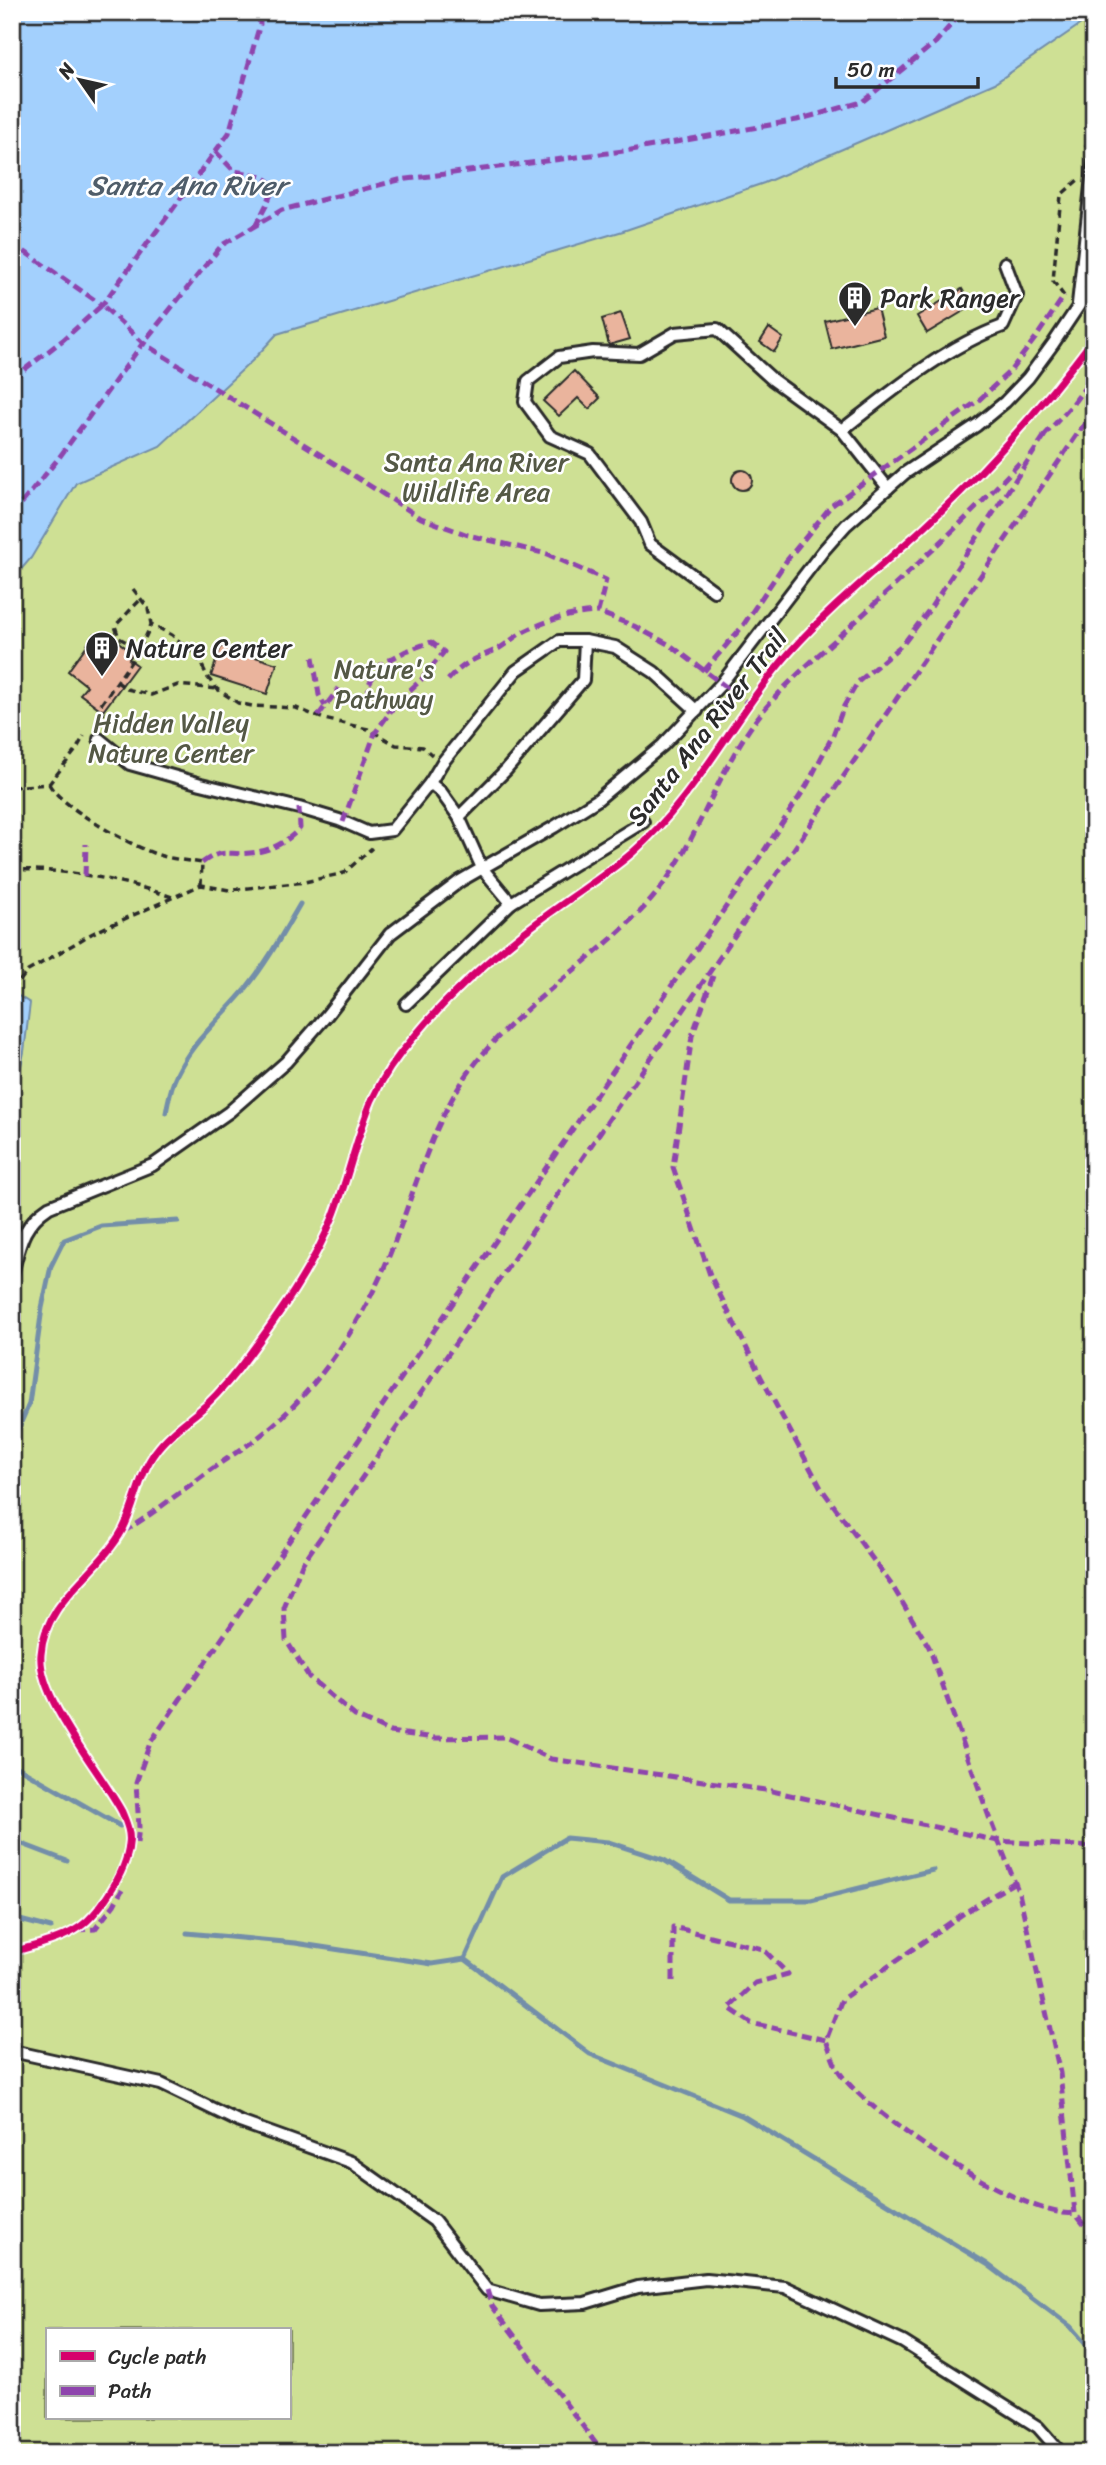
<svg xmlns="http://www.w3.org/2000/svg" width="1106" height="2465" viewBox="0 0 1106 2465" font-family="Sriracha,sans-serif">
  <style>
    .green { fill: #cee094; stroke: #7c8660; stroke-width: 2; fill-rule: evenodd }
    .water { fill: #a3d0fd; stroke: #738ea9; stroke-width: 2 }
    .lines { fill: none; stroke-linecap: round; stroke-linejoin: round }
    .stream { stroke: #738ea9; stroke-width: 5 }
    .building { fill: #eab49d; stroke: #2b2b2b; stroke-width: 2 }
    .lane-casing { stroke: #2b2b2b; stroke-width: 16 }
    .path { stroke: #2b2b2b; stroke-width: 3.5; stroke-dasharray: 7 5; stroke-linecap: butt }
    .lane { stroke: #fff; stroke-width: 10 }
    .quiet { stroke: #8e44ad; stroke-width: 5; stroke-dasharray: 10 5; stroke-linecap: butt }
    .cycleway-casing { stroke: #fff; stroke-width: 11 }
    .cycleway { stroke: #d6006c; stroke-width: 7 }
    .labels { text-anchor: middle; stroke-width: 5; stroke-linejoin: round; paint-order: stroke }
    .poi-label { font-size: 26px; fill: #2b2b2b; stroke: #fff; text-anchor: start }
    .park-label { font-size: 26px; fill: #545845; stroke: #fff }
    .street-label { font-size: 26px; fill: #2b2b2b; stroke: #fff }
    .water-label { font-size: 28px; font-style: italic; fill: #4f5d6a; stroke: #fff }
  </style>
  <rect width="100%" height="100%" fill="#f9e8e2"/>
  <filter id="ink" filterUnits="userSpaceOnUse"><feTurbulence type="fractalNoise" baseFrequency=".0143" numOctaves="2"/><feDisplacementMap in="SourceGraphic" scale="14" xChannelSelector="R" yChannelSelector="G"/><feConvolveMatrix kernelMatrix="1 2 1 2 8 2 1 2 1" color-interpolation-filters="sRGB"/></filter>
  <g filter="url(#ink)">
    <path class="green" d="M12,12H1094V2453H12ZM47,2330H289V2418H47Z"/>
    <g class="water">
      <path d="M12,12H1094V15L995,83L764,183L623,231L277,334L253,360L160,446L76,483L31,558L12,580Z"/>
      <path d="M12,992L30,1003L24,1052L12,1107Z"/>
    </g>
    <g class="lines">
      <g class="stream">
        <path d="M166,1113C168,1102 170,1091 174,1081C188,1044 223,1017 247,987C268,961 283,933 300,904"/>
        <path d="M12,1443L29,1404L42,1308L51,1266L64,1240L101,1226L178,1221"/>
        <path d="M12,1764L120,1826"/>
        <path d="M12,1840L67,1861"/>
        <path d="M12,1918L51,1928"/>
        <path d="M187,1933L295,1943L432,1964L465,1959L590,2054L743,2116L987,2264L1071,2327L1094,2354"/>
        <path d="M465,1959L502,1877L566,1838L608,1842L664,1860L729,1900H811L933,1870"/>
      </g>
    </g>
    <g class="building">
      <path d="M962,289L972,306L927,333L917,316Z"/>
      <path d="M877,308L884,336L832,349L825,321Z"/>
      <path d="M621,313L630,339L609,345L602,319Z"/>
      <path d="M769,328L783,338L774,352L760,342Z"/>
      <path d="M574,371L600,398L589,409L578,398L559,416L543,401Z"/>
      <circle cx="742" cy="480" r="10"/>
      <path d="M95,634L109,644L113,638L133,653L129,659L137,665L103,711L80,694L87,686L68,671Z"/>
      <path d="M221,646L277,664L267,694L211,676Z"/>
    </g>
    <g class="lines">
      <g class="lane-casing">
        <g id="lane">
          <path d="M1078,304L1094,159"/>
          <path d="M842,430C892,391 943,348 1003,326L1017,295L1005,263"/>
          <path d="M714,591L650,544L641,522L590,454L550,436L525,402L528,381L559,357L593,352L639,354L675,333L717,329L773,380L842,430L888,488"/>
          <path d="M99,739L130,764L201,784L299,808L339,820L369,833L392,830L430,783L441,792L459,817L482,868L511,903L406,1004"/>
          <path d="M430,783L442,763L516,671L559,641H585L615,647L654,672L697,711"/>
          <path d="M459,817L506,770L583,680L585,641"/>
          <path d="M511,903L643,822"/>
          <path d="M12,1274C20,1244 22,1225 49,1207L153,1165L229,1112L286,1062L327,1015L390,934L460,881L554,827L597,800L663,745L721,684L823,551L846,525L905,473L977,425L1005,402L1028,378L1053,344L1094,283"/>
          <path d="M12,2051L161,2084L240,2122L351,2162L434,2221L487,2290L539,2305L585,2303L638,2287L706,2279L785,2287L903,2342L1038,2427L1061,2453"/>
        </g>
      </g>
      <g class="path">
        <path d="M1085,147L1094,136"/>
        <path d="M1064,296L1053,281L1061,195L1078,180"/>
        <path d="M133,589L148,608L151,624L172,635L199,659L208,678L217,689L238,703L252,706L296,708L324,719L368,729L396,745L423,747L432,755"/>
        <path d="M140,649L151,625"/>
        <path d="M117,682L127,689L151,695L178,685L217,689"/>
        <path d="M99,725L105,718L100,706L140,649L119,638L115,626L141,599"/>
        <path d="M49,784C61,807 127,843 153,853C168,859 186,860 202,863L201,884"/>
        <path d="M12,787L49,784L76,750L84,736"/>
        <path d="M12,870C65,868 122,880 172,897"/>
        <path d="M12,990L28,971L93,933L201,885L229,890L305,882L344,873L372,848"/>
      </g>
      <use href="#lane" class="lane"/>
      <g class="quiet">
        <path d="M215,151L234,171C285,178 276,186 256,225"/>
        <path d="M12,243L102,305L229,133L260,24L259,12"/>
        <path d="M12,379L63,340L102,305L143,343L222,245L282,210L399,180L631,150L797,120L862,102L936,42L962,12"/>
        <path d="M1094,410L469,1324L302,1564L284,1608L286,1640L309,1677L355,1716L390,1732L435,1738L505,1737L551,1759L772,1791L998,1841L1094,1847"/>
        <path d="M1043,437L1072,405L1094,375"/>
        <path d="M12,515L58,459L143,343L421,518L468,535L547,554L606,580L598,612L634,626L670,645L753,707"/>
        <path d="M313,657L319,695L325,706"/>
        <path d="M704,671L742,627L787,560L831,506L979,400L1011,370L1037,336L1064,296"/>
        <path d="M448,680C465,661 476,659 498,649C507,644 515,636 525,631C548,620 573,613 598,612"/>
        <path d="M318,716L339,688"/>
        <path d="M343,822L375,733L398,701L421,680L444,652L431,642L406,651L380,665L367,687L390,712"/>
        <path d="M202,863C223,847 228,856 250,853C271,851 287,842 300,828L299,808"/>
        <path d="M85,876L86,844"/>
        <path d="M713,976L692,1036L673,1167L710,1275L762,1379L821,1488L893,1587L929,1647L989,1817L1019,1893L1060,2073L1075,2213L1094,2238"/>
        <path d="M12,1029L16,1034V1042L12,1047"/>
        <path d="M123,1532C156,1512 185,1488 216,1466C228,1458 240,1450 252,1442C313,1397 358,1330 387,1261C416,1192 430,1120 478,1060C527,998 597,960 650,901C699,845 716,768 763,711C791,678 823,651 855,622C911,570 968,519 1019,463"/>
        <path d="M137,1843L139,1827L136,1783L150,1743L756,863L807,785L833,735L844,706L858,682L904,643L929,610L1047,432"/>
        <path d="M1015,1882L964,1913L842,1999L826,2040C830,2050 833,2061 838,2070C864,2113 1027,2221 1075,2213"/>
        <path d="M76,1930L95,1929L114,1905L122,1890"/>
        <path d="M673,1981V1927L763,1949L788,1974L755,1983L729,2008L751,2023L826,2040"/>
        <path d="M487,2290L492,2306L603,2453"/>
      </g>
      <g class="cycleway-casing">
        <path id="cycleway" d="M12,1952C33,1946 56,1941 75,1930C98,1917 127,1871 129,1844C131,1833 126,1822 122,1812C100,1771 37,1698 41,1654C45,1599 99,1574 123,1529C136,1504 139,1473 156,1451C169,1433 189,1420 205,1406C221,1391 236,1373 249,1355C281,1312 312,1268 333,1217C348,1179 356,1138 372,1100C382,1078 398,1055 414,1037C452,991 499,950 547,915C575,894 605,876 632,853C697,797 733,716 790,652C830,607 878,569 922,529C985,471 1043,406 1094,338"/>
      </g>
      <use href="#cycleway" class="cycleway"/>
    </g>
  </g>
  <defs>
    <g id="building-pin" transform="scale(1.75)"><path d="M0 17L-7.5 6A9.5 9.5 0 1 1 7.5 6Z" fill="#2b2b2b" stroke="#fff"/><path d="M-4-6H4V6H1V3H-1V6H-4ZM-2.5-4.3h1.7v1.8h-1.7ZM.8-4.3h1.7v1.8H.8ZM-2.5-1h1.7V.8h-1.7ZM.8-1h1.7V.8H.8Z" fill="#fff"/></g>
  </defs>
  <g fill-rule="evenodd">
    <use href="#building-pin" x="855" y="298"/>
    <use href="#building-pin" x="102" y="648"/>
  </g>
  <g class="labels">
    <g class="poi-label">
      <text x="880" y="307">Park Ranger</text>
      <text x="126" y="657">Nature Center</text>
    </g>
    <g class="park-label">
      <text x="476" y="471">Santa Ana River<tspan x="476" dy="30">Wildlife Area</tspan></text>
      <text x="384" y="678">Nature's<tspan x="384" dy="30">Pathway</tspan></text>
      <text x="171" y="732">Hidden Valley<tspan x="171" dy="30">Nature Center</tspan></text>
    </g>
    <g class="street-label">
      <text transform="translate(707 727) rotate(-52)" y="9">Santa Ana River Trail</text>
    </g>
    <g class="water-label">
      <text x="187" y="195">Santa Ana River</text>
    </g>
  </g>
  <rect width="1106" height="2465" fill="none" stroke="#fff" stroke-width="42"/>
  <rect x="21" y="21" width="1064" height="2423" fill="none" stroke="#2b2b2b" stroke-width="2.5" filter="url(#ink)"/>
  <rect x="46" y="2328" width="245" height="91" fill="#ffffff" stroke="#aaaaaa" stroke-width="2"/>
  <rect x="60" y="2351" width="35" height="10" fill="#d6006c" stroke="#aaaaaa" stroke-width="2"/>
  <text x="108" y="2364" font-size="21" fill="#2b2b2b">Cycle path</text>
  <rect x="60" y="2386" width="35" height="10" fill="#8e44ad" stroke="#aaaaaa" stroke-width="2"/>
  <text x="108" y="2398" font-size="21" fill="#2b2b2b">Path</text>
  <g transform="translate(80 80) rotate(304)" stroke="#ffffff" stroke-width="5" paint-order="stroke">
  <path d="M0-5L12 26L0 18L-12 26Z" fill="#2b2b2b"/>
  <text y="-10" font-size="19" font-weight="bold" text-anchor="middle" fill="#2b2b2b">N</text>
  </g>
  <path d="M836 77v10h142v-10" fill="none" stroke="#2b2b2b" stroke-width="3.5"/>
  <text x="847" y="77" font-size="21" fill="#2b2b2b" stroke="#ffffff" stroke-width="5" paint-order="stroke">50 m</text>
</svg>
